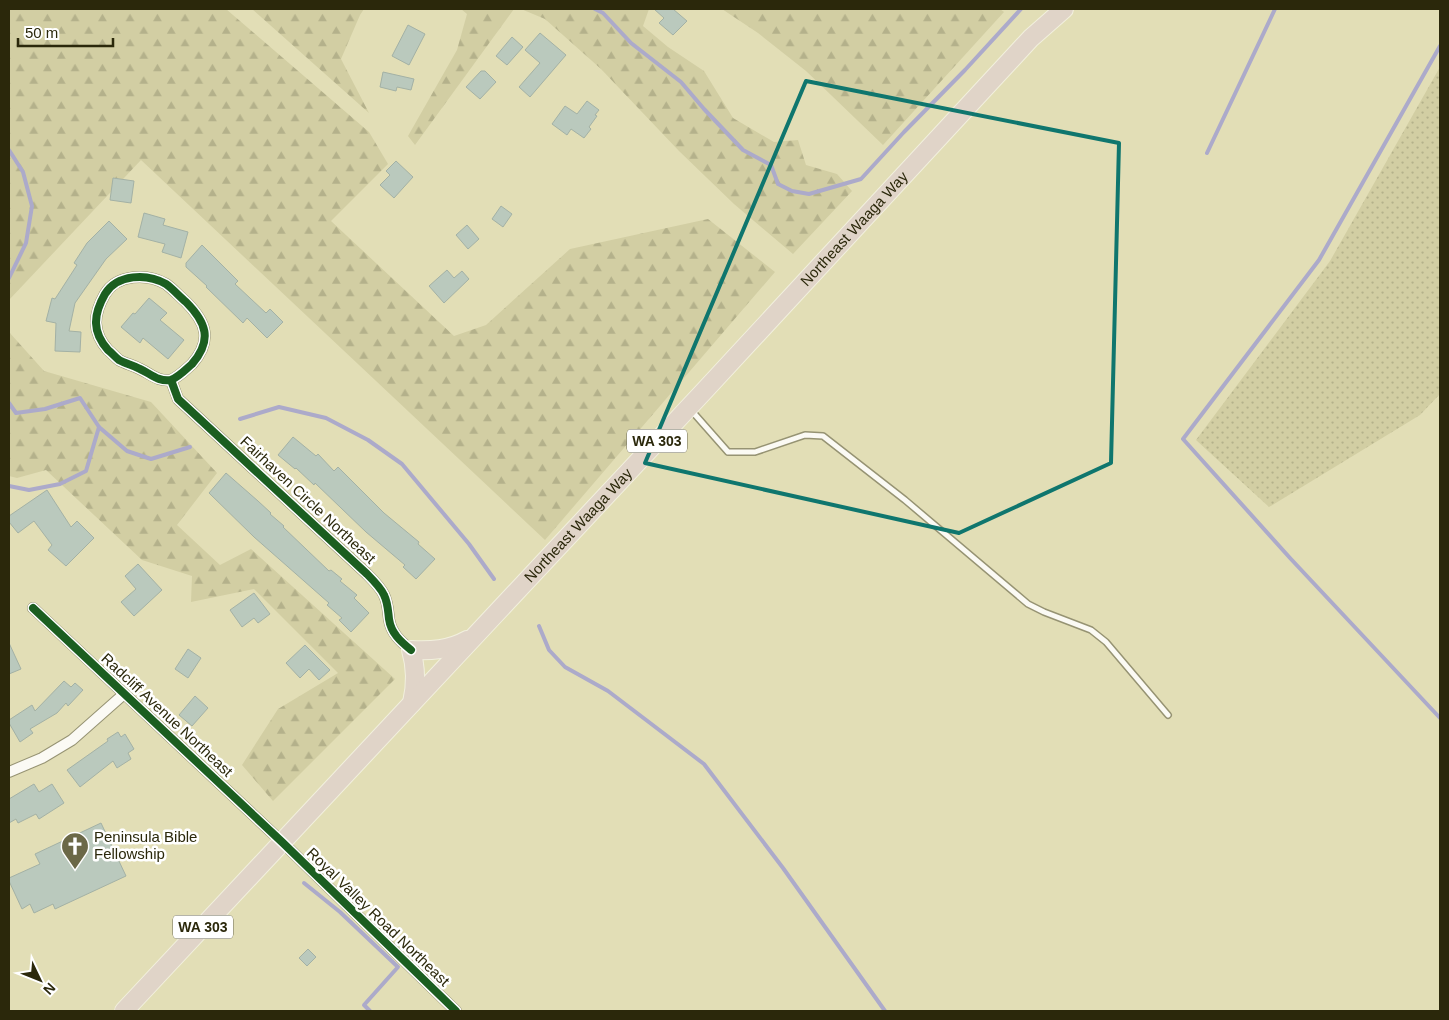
<svg xmlns="http://www.w3.org/2000/svg" width="1449" height="1020" viewBox="0 0 1449 1020" font-family="Helvetica,sans-serif">
  <style>
    .grass { fill: url(#grass-dots) }
    .forest { fill: url(#forest-firs) }
    .lines { fill: none; stroke-linecap: round; stroke-linejoin: round }
    .stream { stroke: #acaaca; stroke-width: 4 }
    .building { fill: #bac9bd; stroke: #a3b1a5 }
    .service-casing { stroke: #969373; stroke-width: 8 }
    .minor-casing { stroke: #969373; stroke-width: 12 }
    .trunk-casing { stroke: #f2f0de; stroke-width: 20 }
    .service { stroke: #fbfaf4; stroke-width: 5 }
    .minor { stroke: #fbfaf4; stroke-width: 10 }
    .trunk { stroke: #e0d4c8; stroke-width: 18 }
    .cycleway-casing { stroke: #fff; stroke-width: 11 }
    .cycleway { stroke: #1b5e20; stroke-width: 8 }
    .marked { fill: none; stroke: #0f766e; stroke-width: 4; stroke-linejoin: round }
    .labels { text-anchor: middle; stroke-width: 5; stroke-linejoin: round; paint-order: stroke }
    .shield { fill: #fff; stroke: #6b6854; stroke-width: 1 }
    .shield-label { font-size: 14px; font-weight: bold; fill: #2b280b }
    .street-label { font-size: 15px; fill: #2b280b; stroke: #fff }
    .poi-label { font-size: 15px; fill: #2b280b; stroke: #fff; text-anchor: start }
  </style>
  <defs>
    <pattern id="grass-dots" width="8" height="8" patternUnits="userSpaceOnUse" patternTransform="scale(1.25)"><rect width="8" height="8" fill="#d2cea3"/><path d="M2 2h.1M6 6h.1" fill="none" stroke="#b4b18b" stroke-width="1.8" stroke-linecap="round"/></pattern>
    <pattern id="forest-firs" width="22" height="20" patternUnits="userSpaceOnUse" patternTransform="scale(1.25)"><rect width="22" height="20" fill="#d2cea3"/><path d="M5 1l3.5 6h-7zM16 11l3.5 6h-7z" fill="#b4b18b"/></pattern>
  </defs>
  <rect width="100%" height="100%" fill="#e2deb6"/>
  <path class="grass" d="M1440,67V394L1420,415L1269,507L1196,440L1330,261Z"/>
  <g class="forest">
    <path d="M9,9H226L369,132L388,164L331,221L454,336L486,325L570,249L708,219L775,272L545,540L141,160L9,300Z"/>
    <path d="M252,9H364L360,15L341,59L369,113Z"/>
    <path d="M461,9H514L415,145L408,136L457,50L467,14Z"/>
    <path d="M521,9H649L643,26L668,47L704,71L733,118L774,142L798,140L806,165L837,174L852,191L793,254L734,204L679,151L601,69L545,19Z"/>
    <path d="M722,9H1000L1004,12L883,145L806,71L758,33Z"/>
    <path d="M9,332L44,371L151,402L217,473L177,525L220,565L251,549L395,679L273,801L242,765L278,709L338,673L254,589L191,602L192,576L142,560L46,470L17,478L9,476Z"/>
  </g>
  <g class="lines">
    <g class="stream">
      <path d="M595,9L603,13L631,43L681,82L704,109L743,150L771,165L778,184L792,191L809,194L861,179L904,132L965,70L1021,9"/>
      <path d="M1440,46L1319,260L1183,439L1290,558L1440,718"/>
      <path d="M9,150L23,172L32,206L26,243L9,278"/>
      <path d="M1207,153L1275,9"/>
      <path d="M9,403L16,413L45,409L80,398L99,427L127,451L151,459L190,447"/>
      <path d="M240,419L279,407L326,418L368,440L402,464L469,544L494,579"/>
      <path d="M9,486L29,490L60,484L86,471L99,427"/>
      <path d="M539,626L549,650L565,667L608,691L704,764L783,868L885,1011"/>
      <path d="M304,883L340,912L398,967L364,1005L370,1011"/>
    </g>
  </g>
  <g class="building">
    <path d="M654,9H673L687,21L673,35L659,23L664,18Z"/>
    <path d="M408,25L425,34L409,65L392,56Z"/>
    <path d="M540,33L566,55L530,97L519,87L540,63L525,50Z"/>
    <path d="M512,37L523,47L507,65L496,56Z"/>
    <path d="M481,71H485L496,82L480,99L466,87Z"/>
    <path d="M383,72L414,79L411,90L397,87L396,91L380,87Z"/>
    <path d="M587,101L599,110L595,115L597,116L589,127L591,129L584,138L571,129L567,135L552,124L565,106L577,114Z"/>
    <path d="M396,161L413,177L394,198L380,185L390,175L386,171Z"/>
    <path d="M113,178L134,181L131,203L110,200Z"/>
    <path d="M501,206L512,214L503,227L492,219Z"/>
    <path d="M144,213L165,219L163,225L188,232L181,258L162,252L165,244L138,237Z"/>
    <path d="M109,221L127,239L106,259L75,303L69,331L81,332L80,352L55,351L56,323L46,321L52,298L55,299L77,265L74,263L87,243Z"/>
    <path d="M467,225L479,239L468,249L456,235Z"/>
    <path d="M202,245L238,281L235,284L266,313L270,309L283,322L267,338L247,318L243,323L206,287L207,286L186,267V263Z"/>
    <path d="M447,270L454,278L462,271L469,279L444,303L429,286Z"/>
    <path d="M149,298L167,313L160,320L184,340L168,359L143,338L140,343L121,327L133,313L135,314Z"/>
    <path d="M293,437L316,456L318,454L334,471L338,467L384,513L419,542L418,544L435,559L416,579L403,567L405,565L366,532L315,483L314,485L296,468L295,469L278,455Z"/>
    <path d="M226,473L258,501L271,513L270,514L284,526L283,527L329,571L331,570L342,579L340,581L357,595L354,598L369,613L351,632L339,620L342,618L327,605L329,603L254,537L209,493Z"/>
    <path d="M47,490L71,527L77,521L94,538L66,566L48,550L52,545L34,521L18,533L9,522V516Z"/>
    <path d="M138,564L162,590L134,616L121,602L136,589L125,576Z"/>
    <path d="M254,593L270,614L258,623L254,618L242,627L230,610Z"/>
    <path d="M9,643L21,669L9,674Z"/>
    <path d="M305,645L330,670L319,680L309,669L300,678L286,663Z"/>
    <path d="M188,649L201,658L188,678L175,669Z"/>
    <path d="M64,681L71,687L75,683L83,690L68,706L66,703L57,713L30,729L33,733L20,742L9,723V720L32,705L35,711Z"/>
    <path d="M195,696L208,708L192,726L179,715Z"/>
    <path d="M118,732L121,737L125,734L134,749L128,753L131,759L117,768L113,761L80,787L67,770L108,741L107,739Z"/>
    <path d="M34,784L39,792L52,784L64,803L39,819L36,814L18,823L16,819L9,823V799Z"/>
    <path d="M101,823L126,876L55,909L53,904L34,913L30,904L22,909L9,881V878L40,864L35,854Z"/>
    <path d="M308,949L316,957L307,966L299,958Z"/>
  </g>
  <g class="lines">
    <g class="service-casing">
      <path id="service" d="M691,410L728,452H755L805,435L823,436L905,500L1028,604L1044,612L1091,630L1106,642L1168,715"/>
    </g>
    <g class="minor-casing">
      <g id="minor">
        <path d="M171,380C158,382 151,374 140,369C133,365 126,364 119,360C115,357 112,353 108,350C92,332 93,315 105,294C117,274 147,273 166,284C173,289 179,296 186,302C206,322 213,340 192,364C185,370 180,376 171,380L178,399L367,574C373,580 381,588 384,595C388,603 388,611 389,619C391,633 400,641 411,650"/>
        <path d="M33,608L282,842L456,1011"/>
        <path d="M9,772L42,758L72,740L124,694"/>
      </g>
    </g>
    <g class="trunk-casing">
      <g id="trunk">
        <path d="M412,703C416,686 416,667 411,650C431,651 449,650 467,640"/>
        <path id="s1" d="M124,1011L706,389L1031,38L1064,9"/>
      </g>
    </g>
    <use href="#service" class="service"/>
    <use href="#minor" class="minor"/>
    <use href="#trunk" class="trunk"/>
    <g class="cycleway-casing">
      <g id="cycleway">
        <path d="M171,380C158,382 151,374 140,369C133,365 126,364 119,360C115,357 112,353 108,350C92,332 93,315 105,294C117,274 147,273 166,284C173,289 179,296 186,302C206,322 213,340 192,364C185,370 180,376 171,380L178,399L367,574C373,580 381,588 384,595C388,603 388,611 389,619C391,633 400,641 411,650"/>
        <path d="M33,608L282,842L456,1011"/>
      </g>
    </g>
    <use href="#cycleway" class="cycleway"/>
  </g>
  <path class="marked" d="M806,81L1119,143L1111,463L959,533L645,463Z"/>
  <defs>
    <g id="church-pin" transform="scale(1.4375)"><path d="M0 17L-7.5 6A9.5 9.5 0 1 1 7.5 6Z" fill="#6b6847" stroke="#fff"/><path d="M-1.2-6h2.4v3.5h3.3v2.4h-3.3V6h-2.4V-.1h-3.3v-2.4h3.3Z" fill="#fff"/></g>
  </defs>
  <g fill-rule="evenodd">
    <use href="#church-pin" x="75" y="846"/>
  </g>
  <g class="labels">
    <g class="shield">
      <rect x="627" y="429.5" width="60" height="23" rx="4"/>
      <rect x="173" y="915.5" width="60" height="23" rx="4"/>
    </g>
    <g class="shield-label">
      <text x="657" y="446">WA 303</text>
      <text x="203" y="932">WA 303</text>
    </g>
    <g class="street-label">
      <text dy="5" stroke="none"><textPath href="#s1" startOffset="1070">Northeast Waaga Way</textPath></text>
      <text transform="translate(308 500) rotate(43)" y="5">Fairhaven Circle Northeast</text>
      <text dy="5" stroke="none"><textPath href="#s1" startOffset="665">Northeast Waaga Way</textPath></text>
      <text transform="translate(167 715) rotate(43)" y="5">Radcliff Avenue Northeast</text>
      <text transform="translate(378 917) rotate(44)" y="5">Royal Valley Road Northeast</text>
    </g>
    <g class="poi-label">
      <text x="94" y="842">Peninsula Bible<tspan x="94" dy="17">Fellowship</tspan></text>
    </g>
  </g>
  <rect width="1449" height="1020" fill="none" stroke="#2b280b" stroke-width="20"/>
  <g transform="translate(40 980) rotate(133)" stroke="#ffffff" stroke-width="4" paint-order="stroke">
  <path d="M0-4L9 19L0 12L-9 19Z" fill="#2b280b"/>
  <text y="-8" font-size="14" font-weight="bold" text-anchor="middle" fill="#2b280b">N</text>
  </g>
  <path d="M18 38v8h95v-8" fill="none" stroke="#2b280b" stroke-width="2.5"/>
  <text x="25" y="38" font-size="15" fill="#2b280b" stroke="#ffffff" stroke-width="4" paint-order="stroke">50 m</text>
</svg>
